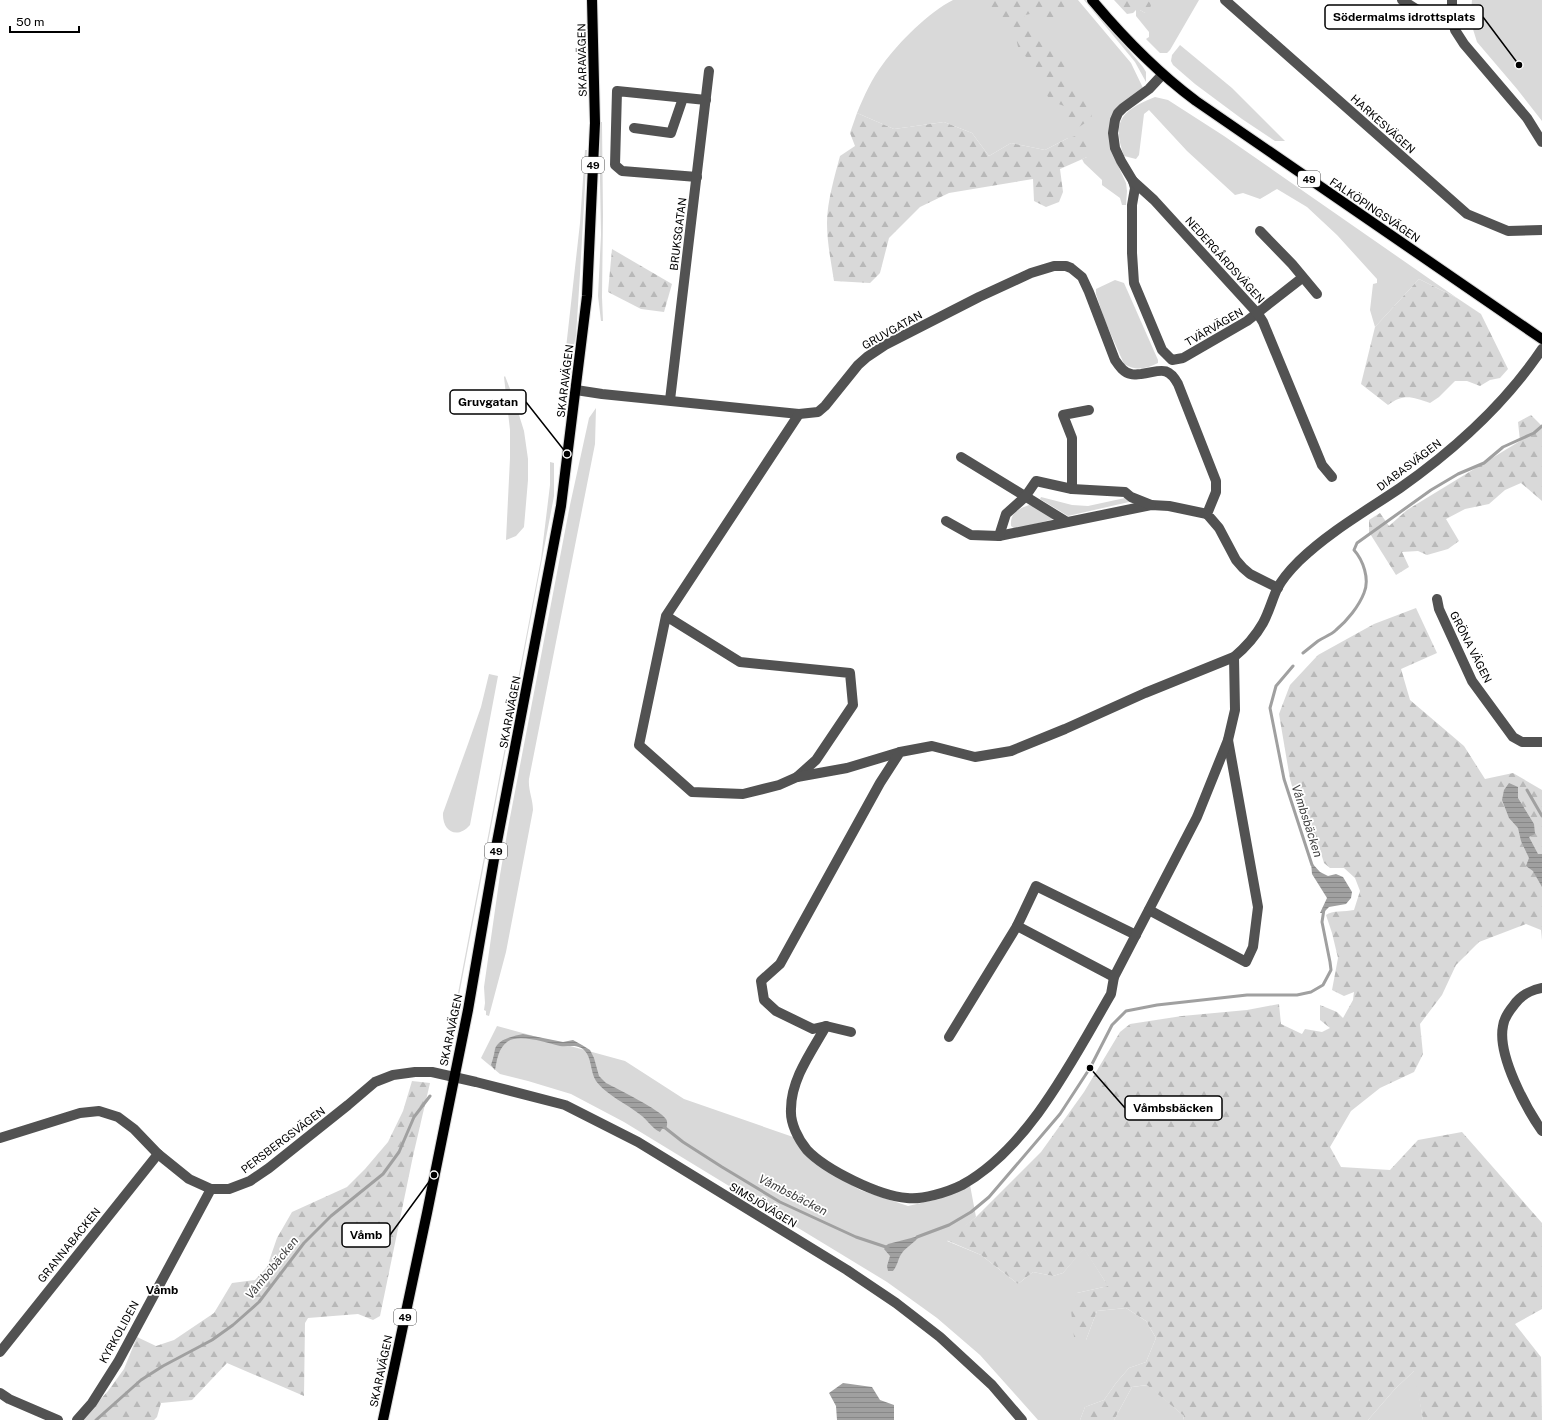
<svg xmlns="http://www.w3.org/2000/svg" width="1542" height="1420" viewBox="0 0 1542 1420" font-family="'Public Sans',sans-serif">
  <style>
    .grass { fill: #d9d9d9 }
    .forest { fill: url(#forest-firs) }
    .water { fill: url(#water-rules) }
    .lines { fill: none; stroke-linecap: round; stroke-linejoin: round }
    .stream { stroke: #a0a0a0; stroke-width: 3 }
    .major-casing { stroke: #dbdbdb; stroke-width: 12 }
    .minor { stroke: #525252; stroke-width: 10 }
    .major { stroke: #000; stroke-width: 10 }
    .labels { text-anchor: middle; stroke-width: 3.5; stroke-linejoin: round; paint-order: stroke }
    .shield { fill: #fff; stroke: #4c4c4c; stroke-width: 1 }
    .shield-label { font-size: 10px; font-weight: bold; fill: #000 }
    .street-label { font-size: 11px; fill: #000; stroke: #fff }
    .water-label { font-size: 12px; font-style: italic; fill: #414141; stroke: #fff }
    .neighbourhood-label { font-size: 12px; font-weight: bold; fill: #000; stroke: #fff }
    .leader { fill: none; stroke: #000; stroke-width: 1.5 }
    .callout-dot { fill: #000; stroke: #fff; stroke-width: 1.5 }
    .callout { fill: #fff; stroke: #000; stroke-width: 1.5 }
    .callout-label { font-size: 12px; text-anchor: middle; font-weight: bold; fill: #000 }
  </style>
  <defs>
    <pattern id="forest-firs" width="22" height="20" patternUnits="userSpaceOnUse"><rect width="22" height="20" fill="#d9d9d9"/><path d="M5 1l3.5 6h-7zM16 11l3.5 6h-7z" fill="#b8b8b8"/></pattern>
    <pattern id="water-rules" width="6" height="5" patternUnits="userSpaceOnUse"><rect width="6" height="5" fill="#a0a0a0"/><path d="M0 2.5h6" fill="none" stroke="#888"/></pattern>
  </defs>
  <rect width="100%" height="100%" fill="#fff"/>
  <g class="grass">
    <path d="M953,0H1078L1131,63L1143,88L1114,110L1116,161L1126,183L1127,191L1126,205H1122L1120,198L1102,185V180L1084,163L1082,159L1087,157L1068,138L1045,150L1011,143L989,156L972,133L944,122L894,129L857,113C864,96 872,78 883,64C899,42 929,12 953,0Z"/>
    <path d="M1084,0H1087L1143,67L1146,72V82L1135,62Z"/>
    <path d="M1147,0H1199L1170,50L1167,53H1160L1146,39L1149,37V32L1136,16V10H1140L1145,13Z"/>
    <path d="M1472,0H1542V121L1517,89L1477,42L1472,26L1471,11Z"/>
    <path d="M1180,45L1232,88L1285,141H1275L1242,119L1195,84L1173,65L1171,61L1172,55Z"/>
    <path d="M1155,97L1168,100L1224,136L1457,298L1419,279L1375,327L1370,310L1373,284L1377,283V279L1337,235L1307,207L1277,189L1260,199L1243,193L1235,195L1187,151L1149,110L1144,114L1139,155L1136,159L1124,156C1111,120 1123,110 1155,97Z"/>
    <path d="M599,122H602L603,216L602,297L603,321H601L598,296L601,235Z"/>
    <path d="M585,150H587L580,274L576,336L571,359L565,357L580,223Z"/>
    <path d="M1115,280L1124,283L1158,360V363C1146,369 1136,371 1124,364L1105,321L1096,294V289Z"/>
    <path d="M505,376L515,402L524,431L528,459V480L524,527L516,536L506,540L510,458V430L504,377Z"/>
    <path d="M596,408L595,444L529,779C528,790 533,799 533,810L506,952L489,1016L486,1015V1011L484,1010L485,1003L484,987L500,875L508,828L570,505L589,418Z"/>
    <path d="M550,462L554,463V496L448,1053L447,1051L455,1009L541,559L550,485Z"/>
    <path d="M1041,497L1072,505L1088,506L1125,498L1129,502L1068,516L1040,499Z"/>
    <path d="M1029,505L1035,506L1054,519L1015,529L1011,526C1010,513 1018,509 1029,505Z"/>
    <path d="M489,674L498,676L470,825C457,840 442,831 443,813L468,744L481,707Z"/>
    <path d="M497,1026L625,1061L684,1099L796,1138L813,1162L860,1190L908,1206L939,1199L970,1185L976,1217L947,1241L981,1255L1018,1284L1033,1272L1053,1276L1063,1273L1084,1248L1108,1286L1077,1293L1086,1340L1097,1311L1126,1308L1146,1321L1156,1338L1146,1362L1129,1368L1116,1383L1104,1400L1085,1407L1080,1420H1038L980,1355L937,1318L887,1282L624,1122L571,1094L528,1081L500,1074L481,1058Z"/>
    <path d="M1415,1370L1423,1420H1368L1395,1389Z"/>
    <path d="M1148,1385L1184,1416L1183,1420H1114L1132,1387Z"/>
  </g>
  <g class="forest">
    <path d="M984,0H1067L1065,7L1053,23H1041L1035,13L1025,15L1022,25L1030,29L1039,41L1054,51L1065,65L1069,85L1093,107L1091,119L1079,127H1071L1064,118L1067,107L1050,101L1043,87L1042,74L1030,60L1019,51L1015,34L1001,21L998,10L989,7L984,2Z"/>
    <path d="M1114,0H1147L1150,3L1151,6L1145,13L1140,10H1136L1133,13L1127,14Z"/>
    <path d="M857,113L894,129L944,122L972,133L989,156L1011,143L1045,150L1068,138L1080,135L1089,145L1087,157L1060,169L1063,192L1059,202L1046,207L1034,201L1033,179L949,193L920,207L889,238L880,273L870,283L834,281C831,262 827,242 827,223C827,202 835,175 840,156L855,146L850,133Z"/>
    <path d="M612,249L672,284L664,312L641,309L608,292Z"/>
    <path d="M1419,279L1457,298L1481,314L1508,369L1500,378L1490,380L1480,386L1467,381H1455L1439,397L1430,403C1412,397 1404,393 1388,405L1361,384L1375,327Z"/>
    <path d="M1531,415L1542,426V501L1521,483L1505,490L1489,504L1465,509L1446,519L1459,541L1448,549L1427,555L1418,551L1402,552L1409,567L1396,575L1369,532V520L1380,513L1389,526L1407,510L1520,441L1518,422Z"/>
    <path d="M1416,608L1437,653L1401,669L1410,700L1464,746L1485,779L1513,773L1542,790V940L1541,930L1526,924L1479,942L1456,965L1442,995L1420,1024L1423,1054L1414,1072L1380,1088L1351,1111L1330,1147L1341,1167L1390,1170L1418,1140L1462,1132L1542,1223V1309L1515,1324L1541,1357L1542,1420H1423L1414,1371L1395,1389L1368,1420H1183L1184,1416L1147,1385L1132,1387L1114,1420H1080L1085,1407L1104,1400L1116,1383L1129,1368L1146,1362L1156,1338L1146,1321L1126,1308L1097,1311L1086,1340L1074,1337L1071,1310L1077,1293L1108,1286L1084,1249L1063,1273L1053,1276L1033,1272L1018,1284L981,1255L946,1240L976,1217L1041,1152L1084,1092L1120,1032L1130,1024L1182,1016L1247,1010L1279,1004L1281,1024L1302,1034L1305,1029L1322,1032L1330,1028L1320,1020V1005L1337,1012L1343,1018L1353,1000L1354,992L1344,996L1332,990L1338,958L1332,933L1326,915C1332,910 1345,912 1354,910L1360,891L1355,878L1344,868H1330L1324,863L1319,847L1303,826L1290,779L1279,714L1290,685L1318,655L1374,624Z"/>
    <path d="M412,1081L430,1083L413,1156L380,1316L373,1320L358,1314L308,1318L305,1323L304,1396L227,1363L192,1400L161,1403L157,1417L154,1420H82L108,1391L124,1369L137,1337L156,1346L174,1340L214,1313L232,1283L255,1280L267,1267L277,1238L292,1212L347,1187L365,1169L388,1142L403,1111Z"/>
  </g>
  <g class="water">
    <path d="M1509,783L1518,787V798L1534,824L1535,834L1529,837L1538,854H1542V887L1533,871L1526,866L1529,858L1521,841L1518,828L1509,818L1502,800L1504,790Z"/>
    <path d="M1311,862L1320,872L1328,876L1336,874L1343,877L1352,892L1351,898L1346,904L1329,907L1323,913H1320L1327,898L1312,874Z"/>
    <path d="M523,1034L563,1042L573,1040L582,1045L590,1050L594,1058L599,1076L606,1083C618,1089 660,1110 666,1119C668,1122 667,1126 666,1129H662L660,1132C652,1128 649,1122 642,1116C629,1105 606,1095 596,1081C590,1072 592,1057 584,1050C577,1044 568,1047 560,1046C546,1043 519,1033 507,1042C498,1049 497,1060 495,1070L491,1065C493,1059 494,1055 495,1049C498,1039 514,1036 523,1034Z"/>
    <path d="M919,1236C915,1243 907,1246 902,1253C898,1258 898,1265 893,1271H888L887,1266L890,1256L884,1249L888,1244Z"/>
    <path d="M843,1383L872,1387L880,1400L894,1405V1420H837L836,1406L829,1393Z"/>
  </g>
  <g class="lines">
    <g class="stream">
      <path d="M1303,653C1308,649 1313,645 1318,641C1324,637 1331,635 1336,630C1347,621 1359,606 1364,593C1370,579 1363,560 1354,550L1357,543L1431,490L1458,474L1484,463L1503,447L1534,433L1542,426"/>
      <path d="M1293,666L1276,686L1270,708L1284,779L1312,865"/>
      <path d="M1527,790L1542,816"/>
      <path d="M664,1127L683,1142L722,1167L780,1202L856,1237L886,1247L889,1246"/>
      <path d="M917,1237L949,1225L971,1212L989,1197L1060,1114L1090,1068L1112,1025L1126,1011L1157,1005L1247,995H1297L1311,992L1323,985L1331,970L1330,962L1322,922L1324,909"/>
      <path d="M96,1420L141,1380L163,1366L212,1340L233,1325L259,1302L304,1243L331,1216L383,1174L399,1152L414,1117L430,1096"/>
    </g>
    <g class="major-casing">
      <g id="major">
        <path d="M1092,0C1123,37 1157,72 1196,101L1542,339"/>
        <path d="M383,1420L427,1213L468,1010L497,842L561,506L587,296L595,123L592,0"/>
      </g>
    </g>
    <g class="minor">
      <path d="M1225,0L1467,214L1508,231L1542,230"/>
      <path d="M1402,0L1427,16L1433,18L1452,17"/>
      <path d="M1452,0V17L1455,30L1464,44L1527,118L1542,142"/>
      <path d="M1162,75L1149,89L1123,108L1118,113L1115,120L1113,133L1115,148L1121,161L1133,181L1135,188L1132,205V253L1134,283L1162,350L1172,360L1183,358L1247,321L1302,278"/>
      <path d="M634,128L671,133L683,98"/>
      <path d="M697,177L622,171L615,165L617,91L706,100"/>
      <path d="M1133,181L1154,200L1258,314L1263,322L1322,465L1332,477"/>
      <path d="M1260,231L1292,264L1317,294"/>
      <path d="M576,390L602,394L799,414L818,412L825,406L858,365L867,357L885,345L979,297L1031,273L1054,266H1066L1071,268L1082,277L1089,292L1115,360C1119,366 1124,373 1131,374C1134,375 1138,374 1141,374C1159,372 1167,364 1178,384L1216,481V492L1207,514L1219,528L1236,560L1243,568L1250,574L1278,588"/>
      <path d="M670,400L709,71"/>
      <path d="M961,457L1067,522"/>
      <path d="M1072,489V438L1063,415L1089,410"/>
      <path d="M946,521L971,535L999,536L1151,505L1169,506L1207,514"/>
      <path d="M999,536L1006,514L1025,497L1036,481L1072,489L1125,492L1131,497L1151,505"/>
      <path d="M1437,599L1439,609L1472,681L1513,737L1522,742H1542"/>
      <path d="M666,616L740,662L850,673L853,705L816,760L797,777L779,785L743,794L692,792L639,745L666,616L799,414"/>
      <path d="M797,777L847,768L900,752"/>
      <path d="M1149,910L1246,962L1253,947L1258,907L1228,740"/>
      <path d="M1114,977L1017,926L1036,886L1136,935"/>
      <path d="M1542,988C1531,990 1520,996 1514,1005C1509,1011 1504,1018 1503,1026C1497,1055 1526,1108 1542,1131"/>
      <path d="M826,1026L813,1029L776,1011L764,1000L761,981L780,964L880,783L900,752L932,746L975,757L1011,751L1065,729L1145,693L1234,657C1246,647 1255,637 1263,623C1269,612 1272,600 1277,589C1282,579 1291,569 1299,561C1329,532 1366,511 1400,488C1454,450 1505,404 1542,349"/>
      <path d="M851,1032L826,1026C812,1051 791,1079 791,1109C790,1123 798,1139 807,1150C826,1170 879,1196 907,1198C922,1200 948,1192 962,1185C1029,1148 1073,1059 1111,994L1114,977L1197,817L1228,740L1235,710L1234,657"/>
      <path d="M949,1037L1017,926"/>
      <path d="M0,1138L80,1113L99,1111L118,1117L134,1129L158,1154L189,1179L211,1189H229L250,1181L269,1168L348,1105L375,1082L393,1075L415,1072H432L476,1082L565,1105L638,1142L847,1270L896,1303L940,1337L992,1385L1022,1420"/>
      <path d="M0,1352L158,1154"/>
      <path d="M0,1393L9,1399L58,1420"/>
      <path d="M77,1420L92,1403L118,1362L211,1189"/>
    </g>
    <use href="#major" class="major"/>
  </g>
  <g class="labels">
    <g class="shield">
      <rect x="582" y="157" width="22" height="16" rx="3"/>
      <rect x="1298" y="171" width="22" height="16" rx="3"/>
      <rect x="485" y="843" width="22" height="16" rx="3"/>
      <rect x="394" y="1309" width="22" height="16" rx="3"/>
    </g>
    <g class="shield-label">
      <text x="593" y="169">49</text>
      <text x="1309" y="183">49</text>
      <text x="496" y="855">49</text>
      <text x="405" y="1321">49</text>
    </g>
    <g class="street-label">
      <text transform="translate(582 60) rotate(-91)" y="4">SKARAVÄGEN</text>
      <text transform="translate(1383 124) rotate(42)" y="4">HARKESVÄGEN</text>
      <text transform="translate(1375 210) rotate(34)" y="4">FALKÖPINGSVÄGEN</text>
      <text transform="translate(678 234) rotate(-83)" y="4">BRUKSGATAN</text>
      <text transform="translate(1225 260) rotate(48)" y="4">NEDERGÅRDSVÄGEN</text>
      <text transform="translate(1214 327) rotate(-30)" y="4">TVÄRVÄGEN</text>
      <text transform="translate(892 330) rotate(-29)" y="4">GRUVGATAN</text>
      <text transform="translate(565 381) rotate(-83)" y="4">SKARAVÄGEN</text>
      <text transform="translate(1409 465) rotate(-37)" y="4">DIABASVÄGEN</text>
      <text transform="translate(1471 647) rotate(63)" y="4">GRÖNA VÄGEN</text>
      <text transform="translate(510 712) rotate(-79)" y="4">SKARAVÄGEN</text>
      <text transform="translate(451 1030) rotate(-78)" y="4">SKARAVÄGEN</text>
      <text transform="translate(283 1140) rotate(-37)" y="4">PERSBERGSVÄGEN</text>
      <text transform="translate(763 1205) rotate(31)" y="4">SIMSJÖVÄGEN</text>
      <text transform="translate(69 1245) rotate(-51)" y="4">GRANNABACKEN</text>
      <text transform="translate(119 1332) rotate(-61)" y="4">KYRKOLIDEN</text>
      <text transform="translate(381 1371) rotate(-78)" y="4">SKARAVÄGEN</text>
    </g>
    <g class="water-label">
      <text transform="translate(1307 821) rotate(72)" y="4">Våmbsbäcken</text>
      <text transform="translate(793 1195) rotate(27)" y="4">Våmbsbäcken</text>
      <text transform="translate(272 1268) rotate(-51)" y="4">Våmbobäcken</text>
    </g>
    <g class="neighbourhood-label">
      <text x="162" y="1294">Våmb</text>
    </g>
  </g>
  <path class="leader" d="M1519 65L1483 17M567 454L526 402M1090 1068L1125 1108M434 1175L390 1235"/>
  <g class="callout-dot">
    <circle cx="1519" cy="65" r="4"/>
    <circle cx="567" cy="454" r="4"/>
    <circle cx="1090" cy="1068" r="4"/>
    <circle cx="434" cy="1175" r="4"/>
  </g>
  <g class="callout">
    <rect x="1325" y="5" width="158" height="24" rx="4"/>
    <rect x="450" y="390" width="76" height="24" rx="4"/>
    <rect x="1125" y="1096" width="97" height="24" rx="4"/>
    <rect x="342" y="1223" width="48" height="24" rx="4"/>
  </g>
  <g class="callout-label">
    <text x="1404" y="21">Södermalms idrottsplats</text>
    <text x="488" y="406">Gruvgatan</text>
    <text x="1173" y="1112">Våmbsbäcken</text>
    <text x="366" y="1239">Våmb</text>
  </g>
  <path d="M10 26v6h69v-6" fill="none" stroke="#000000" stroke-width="2"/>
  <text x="16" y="26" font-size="12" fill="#000000" stroke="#ffffff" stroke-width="3" paint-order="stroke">50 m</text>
</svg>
